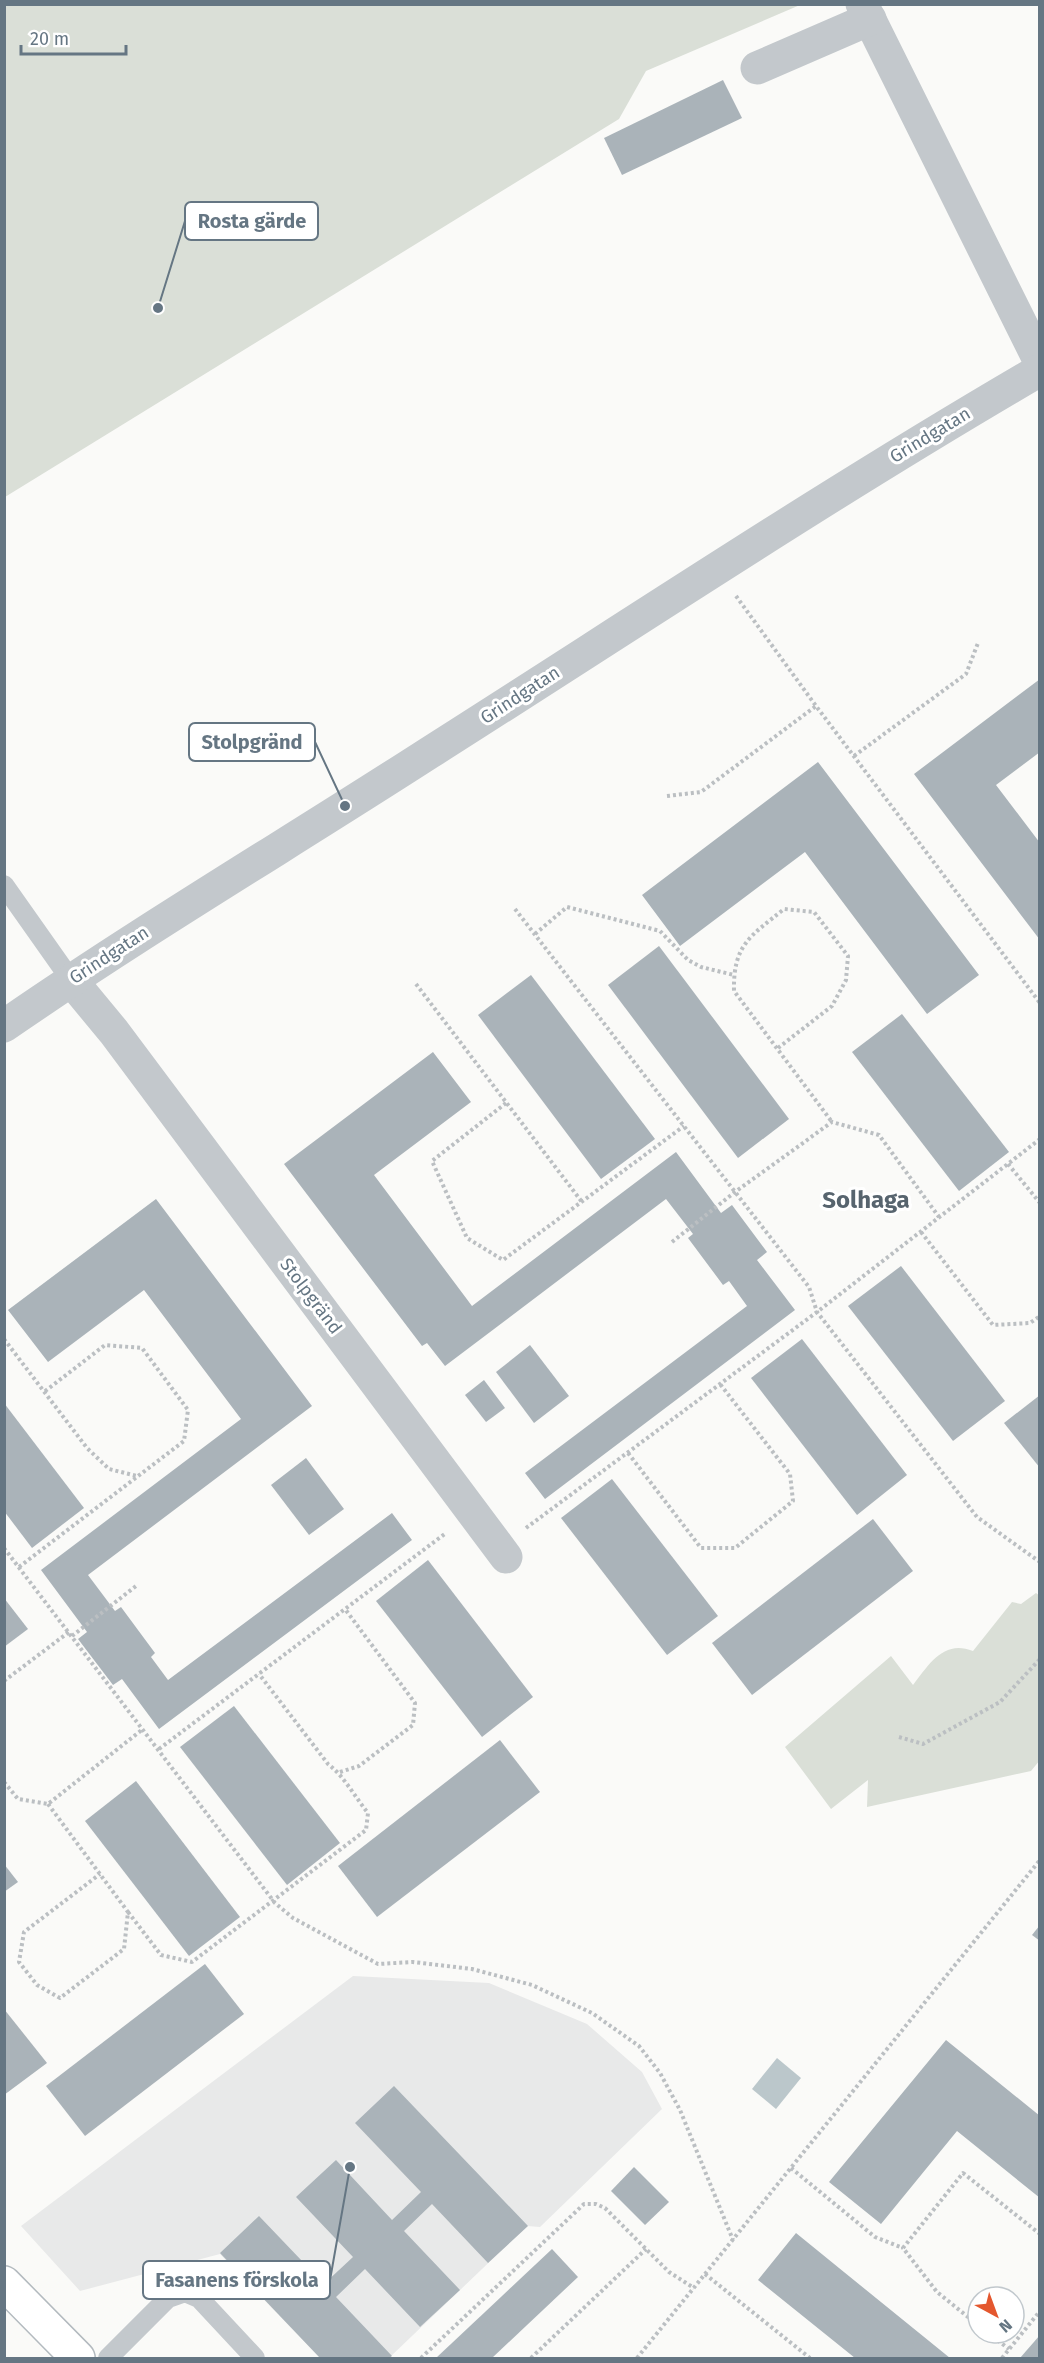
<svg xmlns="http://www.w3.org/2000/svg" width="1044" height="2363" viewBox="0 0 1044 2363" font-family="'Fira Sans',sans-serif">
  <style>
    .built { fill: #e8e9e9 }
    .green { fill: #dadfd7 }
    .water { fill: #bbc7cb }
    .building { fill: #aab3b9 }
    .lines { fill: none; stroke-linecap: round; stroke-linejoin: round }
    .secondary-casing { stroke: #b3babf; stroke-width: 36 }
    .path { stroke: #bbbfc2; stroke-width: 4; stroke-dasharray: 3 3; stroke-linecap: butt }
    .lane { stroke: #c3c8cc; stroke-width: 20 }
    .street { stroke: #c3c8cc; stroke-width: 33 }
    .secondary { stroke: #fff; stroke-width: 33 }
    .labels { text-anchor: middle; stroke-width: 6; stroke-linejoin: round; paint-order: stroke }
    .street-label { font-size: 18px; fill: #657683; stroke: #fff }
    .district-label { font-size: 24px; font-weight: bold; fill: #57646e; stroke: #fff }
    .leader { fill: none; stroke: #657683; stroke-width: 2 }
    .callout-dot { fill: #657683; stroke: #fff; stroke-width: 2 }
    .callout { fill: #fff; stroke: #657683; stroke-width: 2 }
    .callout-label { font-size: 20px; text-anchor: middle; font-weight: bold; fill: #657683 }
  </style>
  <rect width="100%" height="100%" fill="#fafaf8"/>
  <path class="built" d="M353,1976L489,1983L587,2024L642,2072L662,2109L540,2227L527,2226L389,2358H320L220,2254L80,2291L21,2226Z"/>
  <g class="green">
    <path d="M5,4H800V5L646,71L619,119L5,497Z"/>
    <path d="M1036,1593L1040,1596V1760L1031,1771L867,1807L868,1780L831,1809L785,1747L891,1656L913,1685C929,1664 944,1639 973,1651L1012,1602L1021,1604Z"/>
  </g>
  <path class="water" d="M777,2058L801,2078L776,2109L752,2089Z"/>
  <g class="building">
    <path d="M723,80L742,118L622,175L604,138Z"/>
    <path d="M1040,679V752L996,785L1040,843V940L914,774Z"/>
    <path d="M818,762L979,975L927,1014L805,852L680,946L642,895Z"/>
    <path d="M659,946L789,1119L738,1158L608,985Z"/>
    <path d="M531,975L655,1139L601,1179L478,1015Z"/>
    <path d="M902,1014L1009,1152L959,1191L852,1052Z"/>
    <path d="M433,1052L471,1102L374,1175L472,1306L676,1152L721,1213L732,1205L767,1252L757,1260L795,1310L545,1499L525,1473L747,1306L729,1281L723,1285L688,1238L693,1234L666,1199L445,1366L427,1343L422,1346L284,1164Z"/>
    <path d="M156,1199L312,1406L88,1575L115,1611L121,1607L155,1653L151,1657L168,1680L392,1513L412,1540L159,1729L122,1679L113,1685L78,1639L87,1632L41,1570L241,1419L144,1290L48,1362L8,1310Z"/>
    <path d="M901,1266L1005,1401L953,1441L848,1306Z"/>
    <path d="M802,1339L907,1475L857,1515L751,1378Z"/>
    <path d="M530,1345L569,1396L534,1423L496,1372Z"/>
    <path d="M484,1380L505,1408L486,1422L465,1395Z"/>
    <path d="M1040,1395V1468L1004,1423Z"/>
    <path d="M4,1403L84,1508L32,1548L4,1511Z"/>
    <path d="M306,1458L344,1509L309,1535L271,1485Z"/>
    <path d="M612,1479L718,1616L667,1655L561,1518Z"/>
    <path d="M873,1519L913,1571L752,1695L712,1643Z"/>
    <path d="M428,1560L533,1697L482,1737L376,1601Z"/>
    <path d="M4,1598L28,1629L4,1647Z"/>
    <path d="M234,1706L340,1843L287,1885L180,1747Z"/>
    <path d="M500,1740L540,1792L377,1917L338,1866Z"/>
    <path d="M136,1781L240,1917L189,1956L85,1821Z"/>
    <path d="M4,1864L18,1882L4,1892Z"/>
    <path d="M1040,1925V1941L1032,1935Z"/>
    <path d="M205,1964L244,2014L85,2136L46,2086Z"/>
    <path d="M4,2009L47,2063L4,2095Z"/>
    <path d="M946,2040L1040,2116V2198L957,2131L881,2224L829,2182Z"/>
    <path d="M394,2086L528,2226L488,2263L432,2204L404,2231L460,2290L420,2327L365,2269L336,2297L392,2356L389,2358H320L220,2253L259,2216L324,2284L353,2257L296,2197L336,2160L392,2220L421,2192L355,2123Z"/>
    <path d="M634,2167L669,2202L645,2225L611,2191Z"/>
    <path d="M796,2233L839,2268L950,2358H855L758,2280Z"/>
    <path d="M552,2249L578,2277L492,2358H436Z"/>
    <path d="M1040,2335V2358H1020Z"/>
  </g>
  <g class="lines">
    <g class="secondary-casing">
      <path id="secondary" d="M4,2283L78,2358"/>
    </g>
    <g class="path">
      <path d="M736,596L816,706L1040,1003"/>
      <path d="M854,756L966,674L978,643"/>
      <path d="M667,796L701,792L816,706"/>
      <path d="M515,909L809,1287L817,1312L977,1517L1040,1562"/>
      <path d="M535,934L567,907L660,931L688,960L701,967L734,975"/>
      <path d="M416,984L582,1202"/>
      <path d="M778,1048L832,1006L846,980L848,956L814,912L784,909C751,936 733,944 734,991L832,1122"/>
      <path d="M506,1103L432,1161L467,1238L503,1260L684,1126"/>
      <path d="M1008,1164L1040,1203"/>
      <path d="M921,1232L993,1325L1030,1323L1040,1316"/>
      <path d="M672,1242L735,1192L832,1122L879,1135L939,1217"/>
      <path d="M4,1339L87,1448L109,1469L137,1476"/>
      <path d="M628,1453L701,1548H735L793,1501L790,1474L720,1384"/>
      <path d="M526,1528L817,1312L1040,1139"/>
      <path d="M4,1548L275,1903L293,1918L378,1964L413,1962L472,1969L532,1985L592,2013L639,2046L660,2073L680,2110L733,2240"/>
      <path d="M19,1567L184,1441L188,1410L142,1348L105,1345L44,1392"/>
      <path d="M72,1636L136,1586"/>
      <path d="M4,1681L69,1632"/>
      <path d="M899,1737L923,1744L1000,1702L1040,1659"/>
      <path d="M159,1749L446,1533"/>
      <path d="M340,1772L359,1766L413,1725L415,1703L345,1609"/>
      <path d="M4,1782L18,1799L48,1804L143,1729"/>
      <path d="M48,1804L128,1912L124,1949L60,1998L37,1985L19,1962L24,1932L100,1874"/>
      <path d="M128,1912L161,1955L192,1962L366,1830L368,1813C355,1797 344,1776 328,1764L259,1674"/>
      <path d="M791,2168L875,2237L903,2248"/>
      <path d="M705,2274L810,2358"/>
      <path d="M978,2325L937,2292L903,2248L963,2173L1040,2234"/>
      <path d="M988,2333L1009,2349"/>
      <path d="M421,2358L584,2204H596L605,2208L669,2272L694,2288"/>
      <path d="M531,2358L646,2249"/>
      <path d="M637,2358L1040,1860"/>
      <path d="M1002,2358L1040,2311"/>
    </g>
    <g class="lane">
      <path d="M4,885L71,980"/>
      <path d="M108,2358L168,2298L185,2292L199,2298L255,2358"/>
    </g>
    <g class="street">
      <path d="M862,4L1040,362"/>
      <path d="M757,68L870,19"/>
      <path d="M71,980L114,1032L506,1557"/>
      <path d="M4,1026C143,930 288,844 429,753C632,624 832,491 1040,370"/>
    </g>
    <use href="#secondary" class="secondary"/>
  </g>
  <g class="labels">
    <g class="street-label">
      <text transform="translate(930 435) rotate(-31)" y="6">Grindgatan</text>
      <text transform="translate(520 695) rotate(-33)" y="6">Grindgatan</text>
      <text transform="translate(109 955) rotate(-33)" y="6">Grindgatan</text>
      <text transform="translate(311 1296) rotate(53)" y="6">Stolpgränd</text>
    </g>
    <g class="district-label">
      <text x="866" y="1208">Solhaga</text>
    </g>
  </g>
  <path class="leader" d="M158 308L185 221M345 806L315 742M350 2167L330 2280"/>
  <g class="callout-dot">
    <circle cx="158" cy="308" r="6"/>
    <circle cx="345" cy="806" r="6"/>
    <circle cx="350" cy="2167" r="6"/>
  </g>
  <g class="callout">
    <rect x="185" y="202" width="133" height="38" rx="6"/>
    <rect x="189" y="723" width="126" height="38" rx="6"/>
    <rect x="143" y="2261" width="187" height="38" rx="6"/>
  </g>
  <g class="callout-label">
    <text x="252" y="228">Rosta gärde</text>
    <text x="252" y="749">Stolpgränd</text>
    <text x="237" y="2287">Fasanens förskola</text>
  </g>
  <rect width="1044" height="2363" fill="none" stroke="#657683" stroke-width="12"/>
  <g transform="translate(996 2315) rotate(139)"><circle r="28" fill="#ffffff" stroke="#c1c8cd" stroke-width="1.5"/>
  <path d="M0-4.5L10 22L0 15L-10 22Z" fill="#e4572e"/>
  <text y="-9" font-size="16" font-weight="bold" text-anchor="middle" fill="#657683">N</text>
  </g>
  <path d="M21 45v9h105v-9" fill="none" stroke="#657683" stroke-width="3"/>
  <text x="30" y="45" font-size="18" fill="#657683" stroke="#ffffff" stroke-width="4.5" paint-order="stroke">20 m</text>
</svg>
